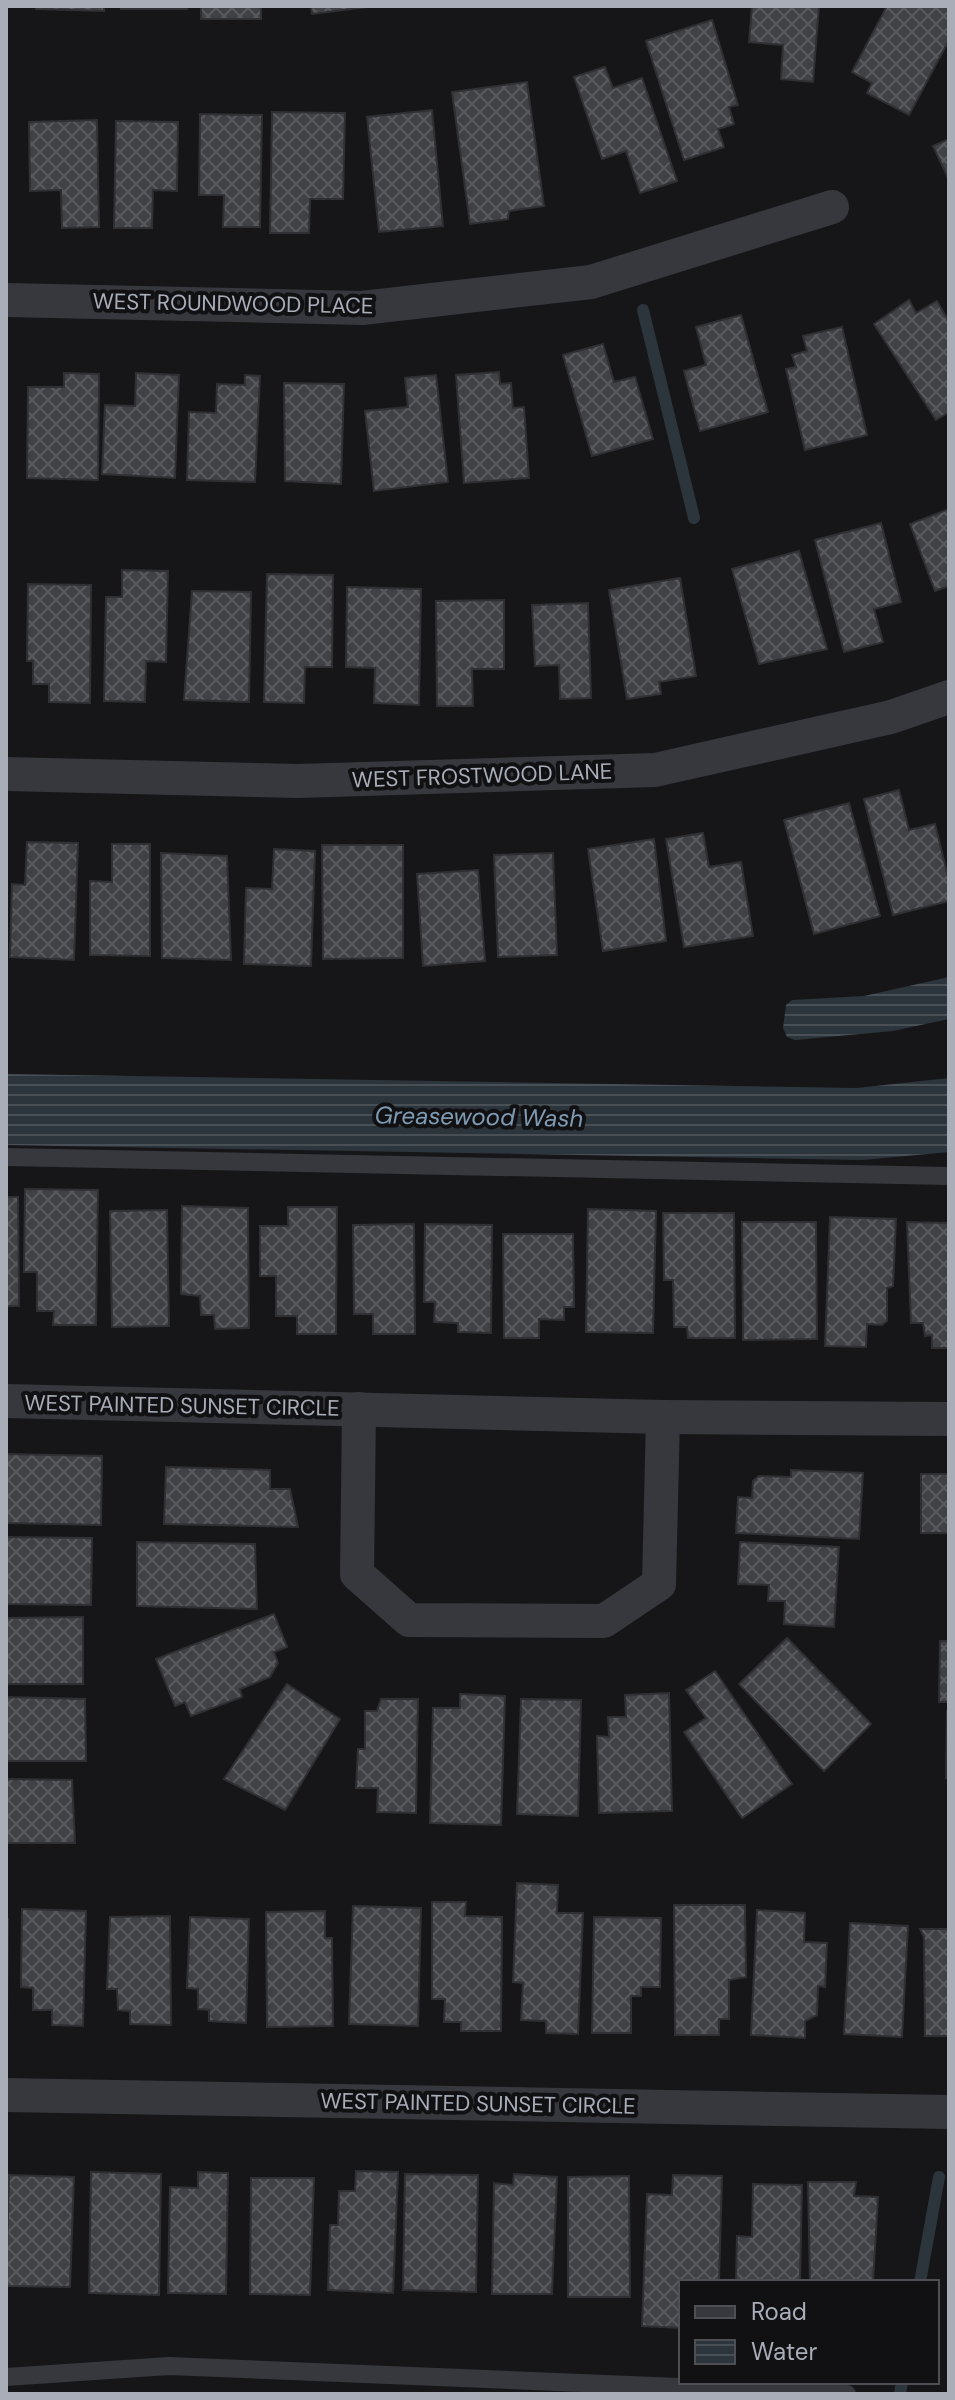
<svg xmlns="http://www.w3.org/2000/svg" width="955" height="2400" viewBox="0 0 955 2400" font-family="'DM Sans',sans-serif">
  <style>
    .water { fill: url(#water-rules) }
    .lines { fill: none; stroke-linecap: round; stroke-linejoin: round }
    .stream { stroke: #2c353c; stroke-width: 12 }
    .building { fill: url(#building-cross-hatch); stroke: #303034; stroke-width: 2 }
    .lane { stroke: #37383d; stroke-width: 18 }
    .street { stroke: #37383d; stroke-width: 34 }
    .labels { text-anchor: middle; stroke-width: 8; stroke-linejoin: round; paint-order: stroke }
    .street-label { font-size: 22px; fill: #a8adb8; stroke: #111113 }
    .water-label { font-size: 24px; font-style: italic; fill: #7f9bb3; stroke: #111113 }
  </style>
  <defs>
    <pattern id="water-rules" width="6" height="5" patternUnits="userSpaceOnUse" patternTransform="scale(2)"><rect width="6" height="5" fill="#2c353c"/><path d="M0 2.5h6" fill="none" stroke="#485056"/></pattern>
    <pattern id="building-cross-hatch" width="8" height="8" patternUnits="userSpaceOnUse" patternTransform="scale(2)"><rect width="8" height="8" fill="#404145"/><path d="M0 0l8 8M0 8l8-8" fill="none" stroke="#595a5e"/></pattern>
  </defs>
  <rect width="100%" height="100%" fill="#161618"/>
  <g class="water">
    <path d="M949,977V1019L893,1031L795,1040L787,1037L783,1028L786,1005L792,1000L864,996Z"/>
    <path d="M6,1074L857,1088L949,1078V1152L863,1160L6,1145Z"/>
  </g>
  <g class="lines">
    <g class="stream">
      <path d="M643,310L694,518"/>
      <path d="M920,2282L939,2177"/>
      <path d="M900,2394L902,2382"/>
    </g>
  </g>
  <g class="building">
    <path d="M36,6H104V11L36,9Z"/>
    <rect x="121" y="6" width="66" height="3"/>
    <rect x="201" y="6" width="60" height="13"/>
    <path d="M311,6H376L312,14Z"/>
    <path d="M752,6H819L813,82L781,79L783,45L749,42Z"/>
    <path d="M887,6H949V40L909,115L867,93L872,83L852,72Z"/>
    <path d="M712,20L738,105L729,107L734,124L718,129L724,147L684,160L646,41Z"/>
    <path d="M605,67L613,88L642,78L677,181L640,193L626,151L602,159L574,77Z"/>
    <path d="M527,82L544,206L509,211L508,219L470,224L452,92Z"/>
    <path d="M432,110L443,226L379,232L367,117Z"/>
    <path d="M272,112L345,113L343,199H310L309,233H270Z"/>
    <path d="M200,114L262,115L260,227H223L224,195H199Z"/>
    <path d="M97,120L99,227L62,228L61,190L30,191L29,122Z"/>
    <path d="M116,121L178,122L177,191L153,190L152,228H114Z"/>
    <path d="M949,139V180L933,146Z"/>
    <path d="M909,300L916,313L937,301L949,322V412L936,420L874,324Z"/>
    <path d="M741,315L768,412L700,431L684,371L706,365L696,327Z"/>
    <path d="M842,327L867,435L805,450L786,369L796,367L792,355L807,351L803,336Z"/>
    <path d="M603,344L614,382L635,377L653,439L592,456L563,355Z"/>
    <path d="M499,372L500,384L511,383L513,408L524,407L529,478L464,483L456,375Z"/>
    <path d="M64,373L99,374L98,480L27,478L28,387H64Z"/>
    <path d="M136,373L179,375L175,478L102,474L105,405L135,406Z"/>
    <path d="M245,375L260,376L255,482L187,480L189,412L216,413L217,384L245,385Z"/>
    <path d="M436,375L448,482L374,491L365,411L408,407L405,378Z"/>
    <path d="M284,383L344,384L341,484L285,481Z"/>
    <path d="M949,509V586L935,591L910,524Z"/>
    <path d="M881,523L901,602L874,609L883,642L844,652L815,540Z"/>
    <path d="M799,551L827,649L759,664L732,569Z"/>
    <path d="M122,570L168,571L166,662L146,661L145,702L104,701L106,597H122Z"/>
    <path d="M267,574L333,575L332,667H305L304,703L264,702Z"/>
    <path d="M680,578L696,676L659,682L661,694L627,699L609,590Z"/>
    <path d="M28,584L91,585L90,703L49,702V684H33V661H27Z"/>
    <path d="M347,587L421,589L419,705L374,703L375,668L346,667Z"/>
    <path d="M192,591L251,592L249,702L184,700Z"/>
    <path d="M504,600V669H472L473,706H437L436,601Z"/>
    <path d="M588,603L591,698L560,699L559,665L535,666L532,605Z"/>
    <path d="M899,790L909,830L935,824L949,881V901L893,915L864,799Z"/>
    <path d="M849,803L880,916L814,934L784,820Z"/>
    <path d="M703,833L709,867L741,862L753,936L684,947L666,839Z"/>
    <path d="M654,839L666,941L603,951L588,849Z"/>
    <path d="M27,842L78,843L74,960L10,957L12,884L25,885Z"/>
    <path d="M112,844H150V956L90,955V881L112,882Z"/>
    <path d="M322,845H403V958L323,959Z"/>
    <path d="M274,849L315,851L311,966L244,964L246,888L272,889Z"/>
    <path d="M161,853L227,856L231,960L162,958Z"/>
    <path d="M553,853L557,955L498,957L494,855Z"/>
    <path d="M478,870L485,961L423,966L417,874Z"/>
    <path d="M25,1189L98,1190L96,1325H53L54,1311H37V1272H24Z"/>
    <path d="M6,1197H18L19,1306H6Z"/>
    <path d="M182,1206L248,1208L249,1328L215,1329L214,1315H201L200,1296L181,1294Z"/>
    <path d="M288,1207H337L336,1334H297V1316H276V1276H260V1226H288Z"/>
    <path d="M588,1209L656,1211L653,1333L586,1332Z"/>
    <path d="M167,1210L169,1326L112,1327L110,1211Z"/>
    <path d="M663,1213H734L735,1338H688L687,1327H674L673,1280H664Z"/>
    <path d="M830,1217L896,1219L893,1286L887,1288V1321L882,1325L867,1324L866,1347L825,1346Z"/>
    <path d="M742,1222H816L817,1339L743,1340Z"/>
    <path d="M907,1222L949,1223V1348H932V1335L925,1336L923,1323H911Z"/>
    <path d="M414,1224L415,1334H373V1314H354L353,1225Z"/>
    <path d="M425,1224L492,1225L491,1333L458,1332V1323L434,1322L435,1302H424Z"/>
    <path d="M503,1234H573L574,1307H564V1320L539,1319V1338H504Z"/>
    <path d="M6,1454L102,1456L101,1525L6,1523Z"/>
    <path d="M166,1467L270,1470V1489H290L298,1527L164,1524Z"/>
    <path d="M791,1470L863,1473L859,1539L736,1533L738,1497L752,1498L753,1481L759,1476L791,1477Z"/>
    <rect x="921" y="1474" width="28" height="59"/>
    <path d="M6,1537L92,1538L91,1605L6,1604Z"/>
    <path d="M137,1542L255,1544L257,1609L137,1606Z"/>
    <path d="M740,1542L839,1547L834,1627L784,1624L785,1601H768L769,1585L738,1584Z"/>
    <path d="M274,1614L287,1647L274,1652L278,1663L270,1677L240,1689L242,1697L191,1716L185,1702L175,1706L156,1659Z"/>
    <path d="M83,1617V1684H6V1618Z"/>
    <path d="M787,1638L871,1724L824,1771L739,1684Z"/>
    <path d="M940,1641H949V1702H939Z"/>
    <path d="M715,1671L792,1784L742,1818L684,1732L706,1718L686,1690Z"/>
    <path d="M287,1684L340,1719L285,1810L224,1779Z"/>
    <path d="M669,1693L672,1811L599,1813L597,1736L609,1737L608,1717H626L625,1695Z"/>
    <path d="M460,1694L505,1696L501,1825L430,1823L433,1708H460Z"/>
    <path d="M6,1697L85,1699L86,1761H6Z"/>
    <path d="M381,1699H418L416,1813L377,1812L378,1788H356L358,1749H365V1711H377Z"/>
    <path d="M521,1699L581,1700L578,1816L517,1814Z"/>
    <path d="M947,1711H949V1778H946Z"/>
    <path d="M6,1779L72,1780L75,1843H6Z"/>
    <path d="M517,1883L558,1885L557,1913H583L578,2034L546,2033V2021L521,2020L523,1983L513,1982Z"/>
    <path d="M432,1902H466L465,1916L502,1917L501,2031H461V2022H444L445,1999H432Z"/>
    <path d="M674,1905H745L746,1977L729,1980V2019H719V2035H675Z"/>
    <path d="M353,1906L421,1908L418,2026L349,2024Z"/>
    <path d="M22,1909L86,1911L83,2026L52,2025V2010H33V1988L21,1987Z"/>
    <path d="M757,1910L805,1913L804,1942L827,1943L825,1987L818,1986L817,2015L805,2021V2038L751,2035Z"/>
    <path d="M325,1911V1938H332L333,2026L267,2027L266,1912Z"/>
    <path d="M170,1916L171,2025L130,2024V2011L118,2010L117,1989H107L110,1917Z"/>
    <path d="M190,1917L249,1919L246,2023L209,2021V2010L198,2009V1989L187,1988Z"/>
    <path d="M594,1917L661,1918L660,1987H641V1996H631V2033H592Z"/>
    <path d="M6,1919H8L7,2021H6Z"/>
    <path d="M850,1923L908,1926L902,2037L844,2034Z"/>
    <path d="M920,1929H949V2036H925L924,1937Z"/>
    <path d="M356,2171L398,2172L393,2293L328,2290L330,2225H338L339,2191H355Z"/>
    <path d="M91,2172L161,2174L159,2295L89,2293Z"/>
    <path d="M198,2172L228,2173L226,2294L168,2293L170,2187L198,2188Z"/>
    <path d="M405,2174L478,2175L476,2292L403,2290Z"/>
    <path d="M514,2174L557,2177L552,2294H492L494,2183L513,2185Z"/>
    <path d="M9,2175L74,2177L70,2287L6,2286Z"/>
    <path d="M673,2175L722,2176L719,2282H681V2328L642,2326L647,2194L672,2195Z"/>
    <path d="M629,2176L630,2297H568V2177Z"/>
    <path d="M251,2178H314L310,2295L250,2294Z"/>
    <path d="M808,2182H856L854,2196L878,2197L873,2282H810Z"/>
    <path d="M753,2184L802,2185L800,2282H736L737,2236L752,2237Z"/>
  </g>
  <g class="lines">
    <g class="lane">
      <path d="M6,1157L949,1176"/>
      <path d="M6,2377L169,2366L847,2394"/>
    </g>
    <g class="street">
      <path d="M6,300L362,308L591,282L832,207"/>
      <path d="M6,774L298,781L655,770L891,717L949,697"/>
      <path d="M6,1401L663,1417L949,1419"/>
      <path d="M359,1409L357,1574L409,1620L604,1621L659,1584L663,1417"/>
      <path d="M6,2095L949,2112"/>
    </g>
  </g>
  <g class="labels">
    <g class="street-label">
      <text transform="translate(233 303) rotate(1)" y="8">WEST ROUNDWOOD PLACE</text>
      <text transform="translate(482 775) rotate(-2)" y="8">WEST FROSTWOOD LANE</text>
      <text transform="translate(182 1405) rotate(1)" y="8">WEST PAINTED SUNSET CIRCLE</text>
      <text transform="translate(478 2103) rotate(1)" y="8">WEST PAINTED SUNSET CIRCLE</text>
    </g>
    <g class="water-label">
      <text transform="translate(479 1117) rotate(1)" y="8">Greasewood Wash</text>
    </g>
  </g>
  <rect width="955" height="2400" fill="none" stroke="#a8adb8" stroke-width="16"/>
  <rect x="679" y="2280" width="260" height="104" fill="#111113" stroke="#4d4f55" stroke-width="2"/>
  <rect x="695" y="2306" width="40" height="12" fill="#37383d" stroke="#4d4f55" stroke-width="2"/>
  <text x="751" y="2320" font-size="24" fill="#a8adb8">Road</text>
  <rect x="695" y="2340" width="40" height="24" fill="url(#water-rules)" stroke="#4d4f55" stroke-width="2"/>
  <text x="751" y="2360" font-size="24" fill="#a8adb8">Water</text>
</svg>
